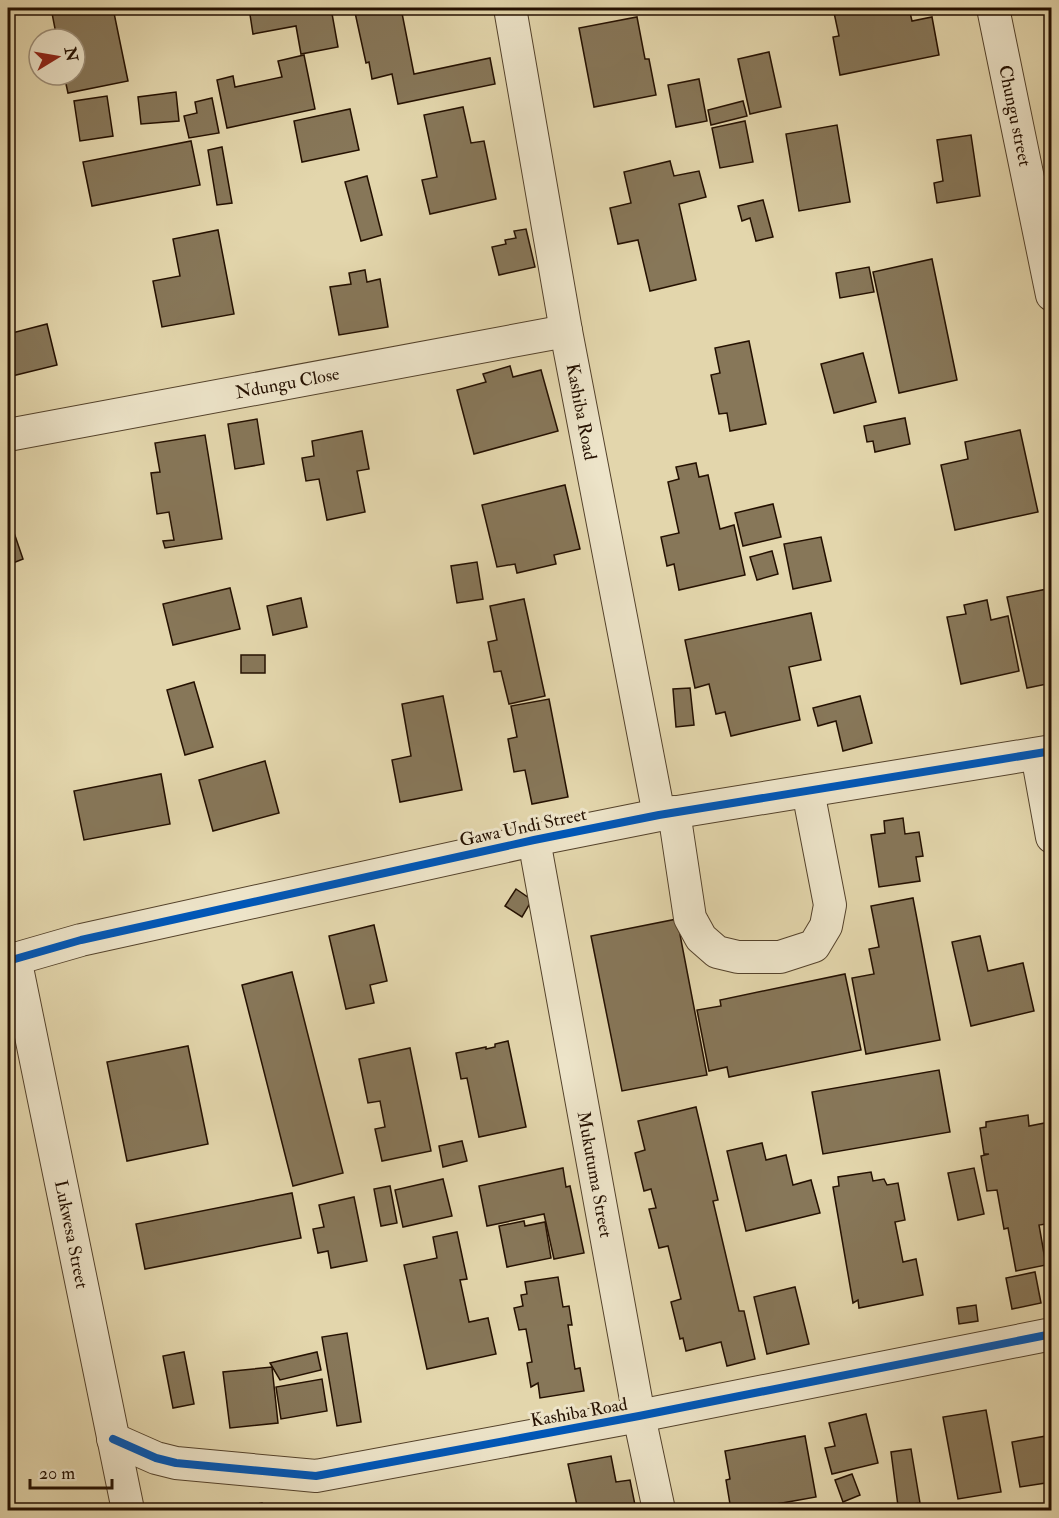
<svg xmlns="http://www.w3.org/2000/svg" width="1059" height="1518" viewBox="0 0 1059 1518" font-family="'IM FELL Double Pica',serif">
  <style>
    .building { fill: #877759; stroke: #241000; stroke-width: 1.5 }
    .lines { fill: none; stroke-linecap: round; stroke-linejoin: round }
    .minor-casing { stroke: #54422b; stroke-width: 34 }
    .minor { stroke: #ede4c9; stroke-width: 32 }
    .cycleway-casing { stroke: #ede4c9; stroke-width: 11 }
    .cycleway { stroke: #0057b8; stroke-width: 8 }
    .labels { text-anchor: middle; stroke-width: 6; stroke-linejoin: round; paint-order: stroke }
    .street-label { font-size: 18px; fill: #241000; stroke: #ede4c9 }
  </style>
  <rect width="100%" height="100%" fill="#e3d6ac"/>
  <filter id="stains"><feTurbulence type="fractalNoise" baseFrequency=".00333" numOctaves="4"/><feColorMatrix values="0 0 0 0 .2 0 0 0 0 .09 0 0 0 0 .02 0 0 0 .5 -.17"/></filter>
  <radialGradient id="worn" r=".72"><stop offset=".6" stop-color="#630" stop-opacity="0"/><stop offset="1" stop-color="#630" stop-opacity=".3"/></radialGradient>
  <g class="building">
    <path d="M51,8H113L128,81L68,93L64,75H75V39H57Z"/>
    <path d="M249,8H331L338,47L301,54L296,26L253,34Z"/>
    <path d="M354,8H401L414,74L490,58L495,84L398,104L392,74L372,79L369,62L366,63Z"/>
    <path d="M833,8H909L912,21L932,17L939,55L840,75L833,37L839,36Z"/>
    <path d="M637,17L645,59H649L656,95L594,107L579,28Z"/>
    <path d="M769,52L781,107L750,114L738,59Z"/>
    <path d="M304,55L315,109L227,128L217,80L233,76L235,87L282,77L278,61Z"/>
    <path d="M699,79L707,121L676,127L668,85Z"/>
    <path d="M176,92L179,121L141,124L138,97Z"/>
    <path d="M107,96L113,136L80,141L74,101Z"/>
    <path d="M212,98L219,133L189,138L184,116L197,113L195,102Z"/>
    <path d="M743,101L747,116L711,125L708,110Z"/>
    <path d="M463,107L471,143L484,141L496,199L430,214L422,180L437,177L424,115Z"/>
    <path d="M350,109L359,150L302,162L294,121Z"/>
    <path d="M745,121L753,162L720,168L712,128Z"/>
    <path d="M837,125L850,202L799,211L786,134Z"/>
    <path d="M971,135L980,196L937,203L934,183L943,181L937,140Z"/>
    <path d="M191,141L200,185L92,206L83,162Z"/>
    <path d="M222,147L232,203L217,205L208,150Z"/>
    <path d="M670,161L674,176L699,171L706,197L679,204L696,280L650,291L638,240L618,244L610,208L631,203L624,172Z"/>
    <path d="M367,176L382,235L361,241L345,182Z"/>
    <path d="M763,200L773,237L756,241L750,218L742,221L738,206Z"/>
    <path d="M526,229L535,267L499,275L492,247L506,244L505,240L516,238L514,231Z"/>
    <path d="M218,230L234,314L162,327L153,281L180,276L173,239Z"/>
    <path d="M932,259L957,380L899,393L873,272Z"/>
    <path d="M869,267L874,292L840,298L836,273Z"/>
    <path d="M365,270L367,282L380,279L388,327L339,335L330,287L351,284L349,273Z"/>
    <path d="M47,324L57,365L8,377V334Z"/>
    <path d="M749,341L766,424L730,431L727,413L719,414L711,375L720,373L715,348Z"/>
    <path d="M863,353L876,402L834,413L821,364Z"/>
    <path d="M510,366L513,377L541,370L558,431L474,454L457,390L486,382L483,374Z"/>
    <path d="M905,418L910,444L875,452L873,441L867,442L864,426Z"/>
    <path d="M257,419L264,464L235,469L228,424Z"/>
    <path d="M1020,430L1038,512L955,530L941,465L968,459L965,442Z"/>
    <path d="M362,431L369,469L357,471L365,512L327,520L319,479L306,481L302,458L314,456L312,441Z"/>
    <path d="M205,435L222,539L165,548L163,541L174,540L169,512L157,514L151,473L160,472L155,443Z"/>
    <path d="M696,463L699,477L708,475L720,529L734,525L745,575L679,590L674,564L667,566L661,537L679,533L668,482L679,479L676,467Z"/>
    <path d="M565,485L580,549L554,555L556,564L517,573L515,564L497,567L482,505Z"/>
    <path d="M773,504L781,537L743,546L735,513Z"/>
    <path d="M8,515L23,559L8,565Z"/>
    <path d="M821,537L831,581L793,589L784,544Z"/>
    <path d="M772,551L778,574L757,580L750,557Z"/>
    <path d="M477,562L483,599L457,603L451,566Z"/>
    <path d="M230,588L240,629L173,645L163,604Z"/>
    <path d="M1052,588V683L1027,688L1007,597Z"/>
    <path d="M301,598L307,627L273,635L267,606Z"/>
    <path d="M524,599L545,696L509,704L501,671L494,672L488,642L497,640L490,606Z"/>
    <path d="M987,600L991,620L1008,616L1019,671L961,684L947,617L966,614L964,605Z"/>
    <path d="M811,613L821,660L789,667L800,720L731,736L725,712L716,714L709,684L695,688L685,640Z"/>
    <rect x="241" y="655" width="24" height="18"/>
    <path d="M194,682L213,747L185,755L167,690Z"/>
    <path d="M690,688L694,725L676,727L673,689Z"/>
    <path d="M443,696L462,790L400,802L392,760L411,756L402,704Z"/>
    <path d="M860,696L872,743L843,751L836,721L818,726L813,708Z"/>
    <path d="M549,699L568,797L532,804L525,770L514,772L508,739L517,737L511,706Z"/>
    <path d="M265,761L279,813L213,831L199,780Z"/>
    <path d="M161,774L170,824L84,840L74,791Z"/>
    <path d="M903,818L905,834L919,832L923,856L916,857L920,881L879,887L871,835L885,833L884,821Z"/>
    <path d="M516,889L532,900L522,917L505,906Z"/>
    <path d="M913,898L940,1040L866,1054L852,978L874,974L869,949L879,947L871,906Z"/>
    <path d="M677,919L707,1075L622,1091L591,936Z"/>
    <path d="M374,925L387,981L370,985L374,1003L346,1009L329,936Z"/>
    <path d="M980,936L988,971L1023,963L1034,1011L971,1026L952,942Z"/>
    <path d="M292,972L343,1173L293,1186L242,985Z"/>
    <path d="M845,974L861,1050L729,1077L727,1067L709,1071L697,1010L721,1006L720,1000Z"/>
    <path d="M508,1041L526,1127L479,1137L467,1078L461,1079L456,1053L486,1047V1049L495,1047V1044Z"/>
    <path d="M188,1046L208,1144L127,1161L107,1062Z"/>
    <path d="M410,1048L431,1151L382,1161L375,1129L385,1127L380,1101L368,1103L359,1059Z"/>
    <path d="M939,1070L950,1132L823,1154L812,1092Z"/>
    <path d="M696,1107L718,1200L713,1201L739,1311H744L755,1359L727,1366L721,1342L686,1351L683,1338L680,1339L671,1302L681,1299L668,1246L659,1248L649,1209L656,1208L651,1189L644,1191L635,1153L645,1150L638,1121Z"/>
    <path d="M1028,1115L1029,1126L1050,1122L1052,1148L1046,1149L1052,1178V1223L1039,1225L1046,1265L1016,1271L1008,1228L1004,1229L997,1190L987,1191L981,1156L989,1154H984L980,1128L986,1127V1122Z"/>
    <path d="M462,1141L467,1161L443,1167L439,1146Z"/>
    <path d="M762,1143L766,1160L786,1155L793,1185L811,1180L820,1213L746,1231L727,1151Z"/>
    <path d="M563,1168L566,1187L570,1186L584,1253L554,1259L544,1214L487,1226L479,1186Z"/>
    <path d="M974,1168L984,1214L958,1220L948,1173Z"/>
    <path d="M871,1172L873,1181L884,1179L887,1185L898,1183L905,1220L895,1222L903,1262L916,1259L923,1295L859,1308L858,1300L853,1303L833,1187L839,1186L838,1177Z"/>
    <path d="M443,1179L452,1216L403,1227L395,1190Z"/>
    <path d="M390,1186L397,1223L381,1226L374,1189Z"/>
    <path d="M292,1193L301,1238L145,1269L136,1224Z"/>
    <path d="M354,1197L367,1261L331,1268L328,1251L318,1253L313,1229L324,1227L319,1205Z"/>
    <path d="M524,1221L525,1226L545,1222L551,1258L507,1267L499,1226Z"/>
    <path d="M457,1232L467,1279L460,1280L469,1322L488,1318L496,1354L427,1369L404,1265L437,1258L433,1237Z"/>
    <path d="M1035,1272L1041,1303L1012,1309L1006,1278Z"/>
    <path d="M558,1277L563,1307L569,1306L572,1325H568L575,1369L580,1368L584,1391L540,1398L538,1383L531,1387L527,1363L532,1362L526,1329L519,1330L514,1308L523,1306L521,1295L527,1294L525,1282Z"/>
    <path d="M795,1287L809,1344L767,1354L754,1297Z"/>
    <path d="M976,1305L978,1321L959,1324L957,1308Z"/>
    <path d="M347,1333L361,1422L337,1426L322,1337Z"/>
    <path d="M184,1352L194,1404L173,1408L163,1356Z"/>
    <path d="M317,1352L321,1370L280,1380L270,1363Z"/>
    <path d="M272,1367L278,1423L230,1428L223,1372Z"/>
    <path d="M322,1379L327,1411L281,1419L276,1387Z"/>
    <path d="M986,1410L1001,1492L958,1499L943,1417Z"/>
    <path d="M866,1414L878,1463L832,1474L825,1448L835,1446L829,1423Z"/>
    <path d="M1052,1435V1482L1020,1487L1012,1442Z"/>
    <path d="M805,1436L816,1497L743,1510H731L726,1480L730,1479L725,1451Z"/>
    <path d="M911,1449L920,1503L898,1506L891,1452Z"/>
    <path d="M611,1456L616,1482L630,1480L636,1510H578L568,1464Z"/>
    <path d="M852,1474L860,1495L843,1502L835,1480Z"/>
    <path d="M262,1503L264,1510H235Z"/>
    <path d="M55,1505L56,1510H32Z"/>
    <path d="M924,1505L925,1510H896V1509Z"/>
  </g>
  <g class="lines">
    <g class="minor-casing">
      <g id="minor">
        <path id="s1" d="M510,8L566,331L659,815"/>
        <path id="s2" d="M993,8L1052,295"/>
        <path id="s3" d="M8,435L566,331"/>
        <path d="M1037,754L1052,837"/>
        <path d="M674,812L690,918L701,938L717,952L738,957H780L814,946L826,926L830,905L808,791"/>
        <path id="s4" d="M534,840L639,1416L659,1510"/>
        <path id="s5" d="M15,958L128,1510"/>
        <path d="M8,961L81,940L534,840L659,815L1052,751"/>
        <path d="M113,1439L156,1458L176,1463L316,1476L639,1416L1052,1334"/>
      </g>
    </g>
    <use href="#minor" class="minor"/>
    <g class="cycleway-casing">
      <g id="cycleway">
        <path d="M8,961L81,940L534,840L659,815L1052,751"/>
        <path d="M113,1439L156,1458L176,1463L316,1476L639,1416L1052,1334"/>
      </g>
    </g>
    <use href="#cycleway" class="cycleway"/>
  </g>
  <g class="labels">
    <g class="street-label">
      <text dy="6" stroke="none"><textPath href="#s2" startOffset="110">Chungu street</textPath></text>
      <text dy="6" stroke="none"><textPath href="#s3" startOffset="284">Ndungu Close</textPath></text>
      <text dy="6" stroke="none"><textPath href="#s1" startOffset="410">Kashiba Road</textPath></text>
      <text transform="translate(523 827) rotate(-12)" y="6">Gawa Undi Street</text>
      <text dy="6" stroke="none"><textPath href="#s4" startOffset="340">Mukutuma Street</textPath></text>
      <text dy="6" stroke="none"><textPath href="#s5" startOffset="282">Lukwesa Street</textPath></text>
      <text transform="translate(579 1412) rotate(-10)" y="6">Kashiba Road</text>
    </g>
  </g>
  <rect width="1059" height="1518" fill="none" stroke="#e3d6ac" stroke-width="30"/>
  <rect x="9" y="9" width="1041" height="1500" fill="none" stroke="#241000" stroke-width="3"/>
  <rect x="15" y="15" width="1029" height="1488" fill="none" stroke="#241000" stroke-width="1.5"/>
  <g transform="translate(57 57) rotate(79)"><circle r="28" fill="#ede4c9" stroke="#9d8f79" stroke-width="1.5"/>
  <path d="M0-4.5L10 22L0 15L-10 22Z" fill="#8f2418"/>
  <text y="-9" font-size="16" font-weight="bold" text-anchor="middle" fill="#241000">N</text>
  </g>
  <path d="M30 1479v9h82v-9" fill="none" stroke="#241000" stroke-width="3"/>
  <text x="39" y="1479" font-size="18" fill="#241000" stroke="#ede4c9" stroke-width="4.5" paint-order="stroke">20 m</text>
  <rect width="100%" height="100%" filter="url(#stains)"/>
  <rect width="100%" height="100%" fill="url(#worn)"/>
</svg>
